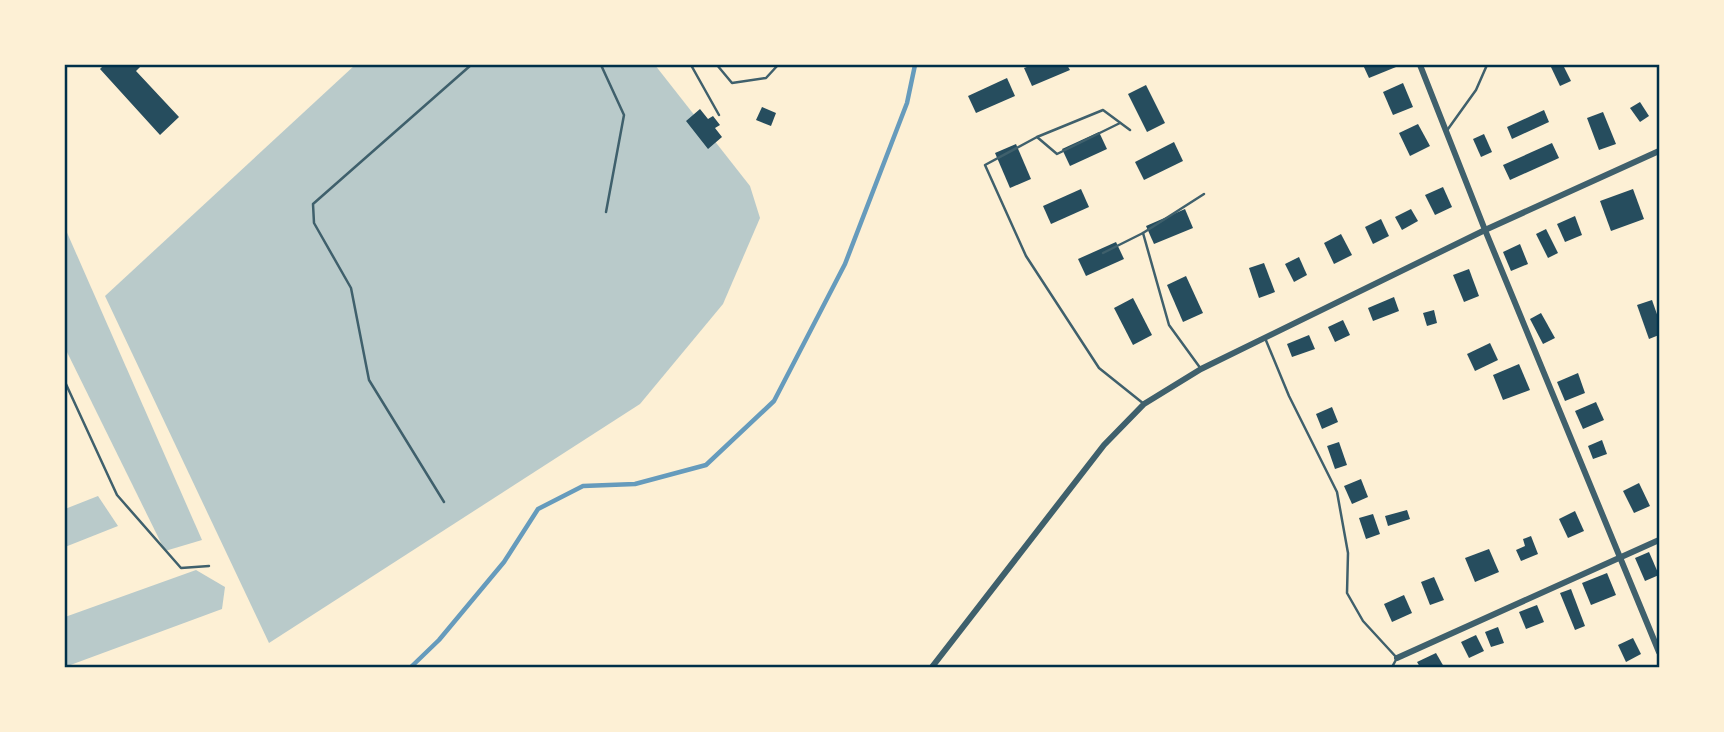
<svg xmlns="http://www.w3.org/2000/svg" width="1724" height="732" viewBox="0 0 1724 732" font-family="Rubik,sans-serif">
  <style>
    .green { fill: #b9caca }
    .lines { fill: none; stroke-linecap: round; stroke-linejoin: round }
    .stream { stroke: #669bbc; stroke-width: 4.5 }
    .building { fill: #264d5e }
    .service { stroke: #3f606c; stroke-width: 2.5 }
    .minor { stroke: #3f606c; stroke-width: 6 }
    .neatline { fill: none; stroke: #003049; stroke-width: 2.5 }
  </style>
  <rect width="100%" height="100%" fill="#fdf0d5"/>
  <g class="green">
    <path d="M355,65H655L750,186L760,218L723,304L640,404L269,643L105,296Z"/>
    <path d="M65,228L202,540L165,551L65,348Z"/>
    <path d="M98,496L118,526L65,547V509Z"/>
    <path d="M196,570L225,587L222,609L65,667V617Z"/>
  </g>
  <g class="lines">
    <path class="stream" d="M411,667L439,640L504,562L538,509L583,486L635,484L706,465L774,401L845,264L907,103L915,65"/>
  </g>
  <g class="building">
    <path d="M104,65H142L136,71L179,117L160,135L100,69Z"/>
    <path d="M1032,65H1067L1070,70L1032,86L1024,68Z"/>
    <path d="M1363,65H1395L1396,67L1369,78Z"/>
    <path d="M1550,65H1563L1571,81L1560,86Z"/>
    <path d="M1007,78L1015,96L976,113L968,96Z"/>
    <path d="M1403,83L1413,107L1393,115L1383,92Z"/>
    <path d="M1146,85L1165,123L1147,132L1128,94Z"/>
    <path d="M1640,102L1649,116L1640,122L1630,108Z"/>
    <path d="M762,107L776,113L771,126L756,120Z"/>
    <path d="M700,109L708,119L713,116L720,125L715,128L722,137L708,149L686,121Z"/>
    <path d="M1544,110L1549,122L1512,139L1507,127Z"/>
    <path d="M1603,112L1616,144L1599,150L1587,118Z"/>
    <path d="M1418,124L1430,146L1410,156L1399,133Z"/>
    <path d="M1099,132L1107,149L1070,166L1062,149Z"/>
    <path d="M1484,134L1492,152L1481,157L1473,139Z"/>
    <path d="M1174,142L1183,161L1144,180L1135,162Z"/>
    <path d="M1552,143L1559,158L1510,180L1503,165Z"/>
    <path d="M1016,144L1031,179L1010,188L995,153Z"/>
    <path d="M1443,187L1452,207L1435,215L1425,195Z"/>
    <path d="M1081,189L1089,207L1051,224L1043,206Z"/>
    <path d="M1633,189L1644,219L1611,231L1600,201Z"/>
    <path d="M1185,209L1193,228L1154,244L1146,226Z"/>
    <path d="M1411,209L1418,221L1402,230L1395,217Z"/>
    <path d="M1575,216L1582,235L1565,242L1557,224Z"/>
    <path d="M1381,219L1389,236L1373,244L1365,227Z"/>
    <path d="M1546,229L1558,253L1548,258L1536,234Z"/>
    <path d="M1341,234L1352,255L1334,264L1324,243Z"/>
    <path d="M1116,242L1124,259L1086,276L1078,259Z"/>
    <path d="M1520,244L1528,264L1511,271L1503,252Z"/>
    <path d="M1299,257L1307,275L1294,282L1285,264Z"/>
    <path d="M1264,263L1275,292L1259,298L1249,268Z"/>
    <path d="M1469,269L1479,296L1464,302L1453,275Z"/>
    <path d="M1186,276L1203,313L1183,322L1167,285Z"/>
    <path d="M1394,297L1399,311L1373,321L1368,308Z"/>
    <path d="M1133,298L1152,335L1133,345L1114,308Z"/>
    <path d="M1652,300L1659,320V335L1649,339L1637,305Z"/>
    <path d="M1434,310L1437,323L1427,326L1423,313Z"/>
    <path d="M1541,313L1555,338L1543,344L1530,319Z"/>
    <path d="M1343,320L1350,335L1335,342L1328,327Z"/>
    <path d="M1309,335L1315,349L1292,357L1287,344Z"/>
    <path d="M1490,343L1498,360L1475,371L1467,354Z"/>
    <path d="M1519,364L1530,390L1503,400L1493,375Z"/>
    <path d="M1578,373L1585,393L1565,401L1557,382Z"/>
    <path d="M1596,402L1604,420L1583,429L1575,411Z"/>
    <path d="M1332,407L1338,422L1322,429L1316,414Z"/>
    <path d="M1602,440L1607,454L1593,459L1588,446Z"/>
    <path d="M1339,442L1347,465L1335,469L1327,446Z"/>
    <path d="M1361,479L1368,497L1352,504L1344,486Z"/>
    <path d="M1639,483L1650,506L1634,513L1623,491Z"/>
    <path d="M1407,510L1410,519L1388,526L1385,516Z"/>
    <path d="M1575,511L1584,531L1568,538L1559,519Z"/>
    <path d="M1373,514L1380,534L1366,539L1359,518Z"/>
    <path d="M1531,536L1538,554L1521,561L1516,550L1525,546L1523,539Z"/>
    <path d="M1489,549L1499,572L1475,582L1465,558Z"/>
    <path d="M1649,552L1659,575L1645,581L1635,558Z"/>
    <path d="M1607,573L1616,595L1591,605L1582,583Z"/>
    <path d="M1434,577L1444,600L1430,605L1421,582Z"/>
    <path d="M1571,589L1585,626L1575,630L1560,593Z"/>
    <path d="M1404,595L1412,613L1392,622L1384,604Z"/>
    <path d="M1537,605L1544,622L1526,629L1519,612Z"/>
    <path d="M1498,627L1504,643L1491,647L1485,632Z"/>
    <path d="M1476,635L1484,651L1469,658L1461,642Z"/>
    <path d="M1633,638L1641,654L1626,662L1618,645Z"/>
    <path d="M1436,653L1444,667H1420L1417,662Z"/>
  </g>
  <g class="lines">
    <g class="service">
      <path d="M601,65L624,115L606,212"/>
      <path d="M691,65L719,115"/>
      <path d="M717,65L732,83L766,78L778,65"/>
      <path d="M1448,129L1476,90L1487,65"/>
      <path d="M1130,130L1103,110L1037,137L985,165L1026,256L1099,368L1144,404"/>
      <path d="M1037,137L1057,154L1120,123"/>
      <path d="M1143,233L1169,325L1201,369"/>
      <path d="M1103,253L1143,233L1204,194"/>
      <path d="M1265,338L1289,396L1337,492L1348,553L1347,593L1363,621L1397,658L1392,667"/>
      <path d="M65,382L117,495L181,568L209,566"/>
      <path d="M444,502L369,380L351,288L314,223L313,204L471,65"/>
    </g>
    <g class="minor">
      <path d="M1420,65L1485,230L1659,652"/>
      <path d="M1397,658L1659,540"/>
      <path d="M932,667L1104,445L1144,404L1201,369L1485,230L1659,151"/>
    </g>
  </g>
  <rect width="1724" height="732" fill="none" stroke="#fdf0d5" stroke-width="133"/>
  <rect x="66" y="66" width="1592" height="600" class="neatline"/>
</svg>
